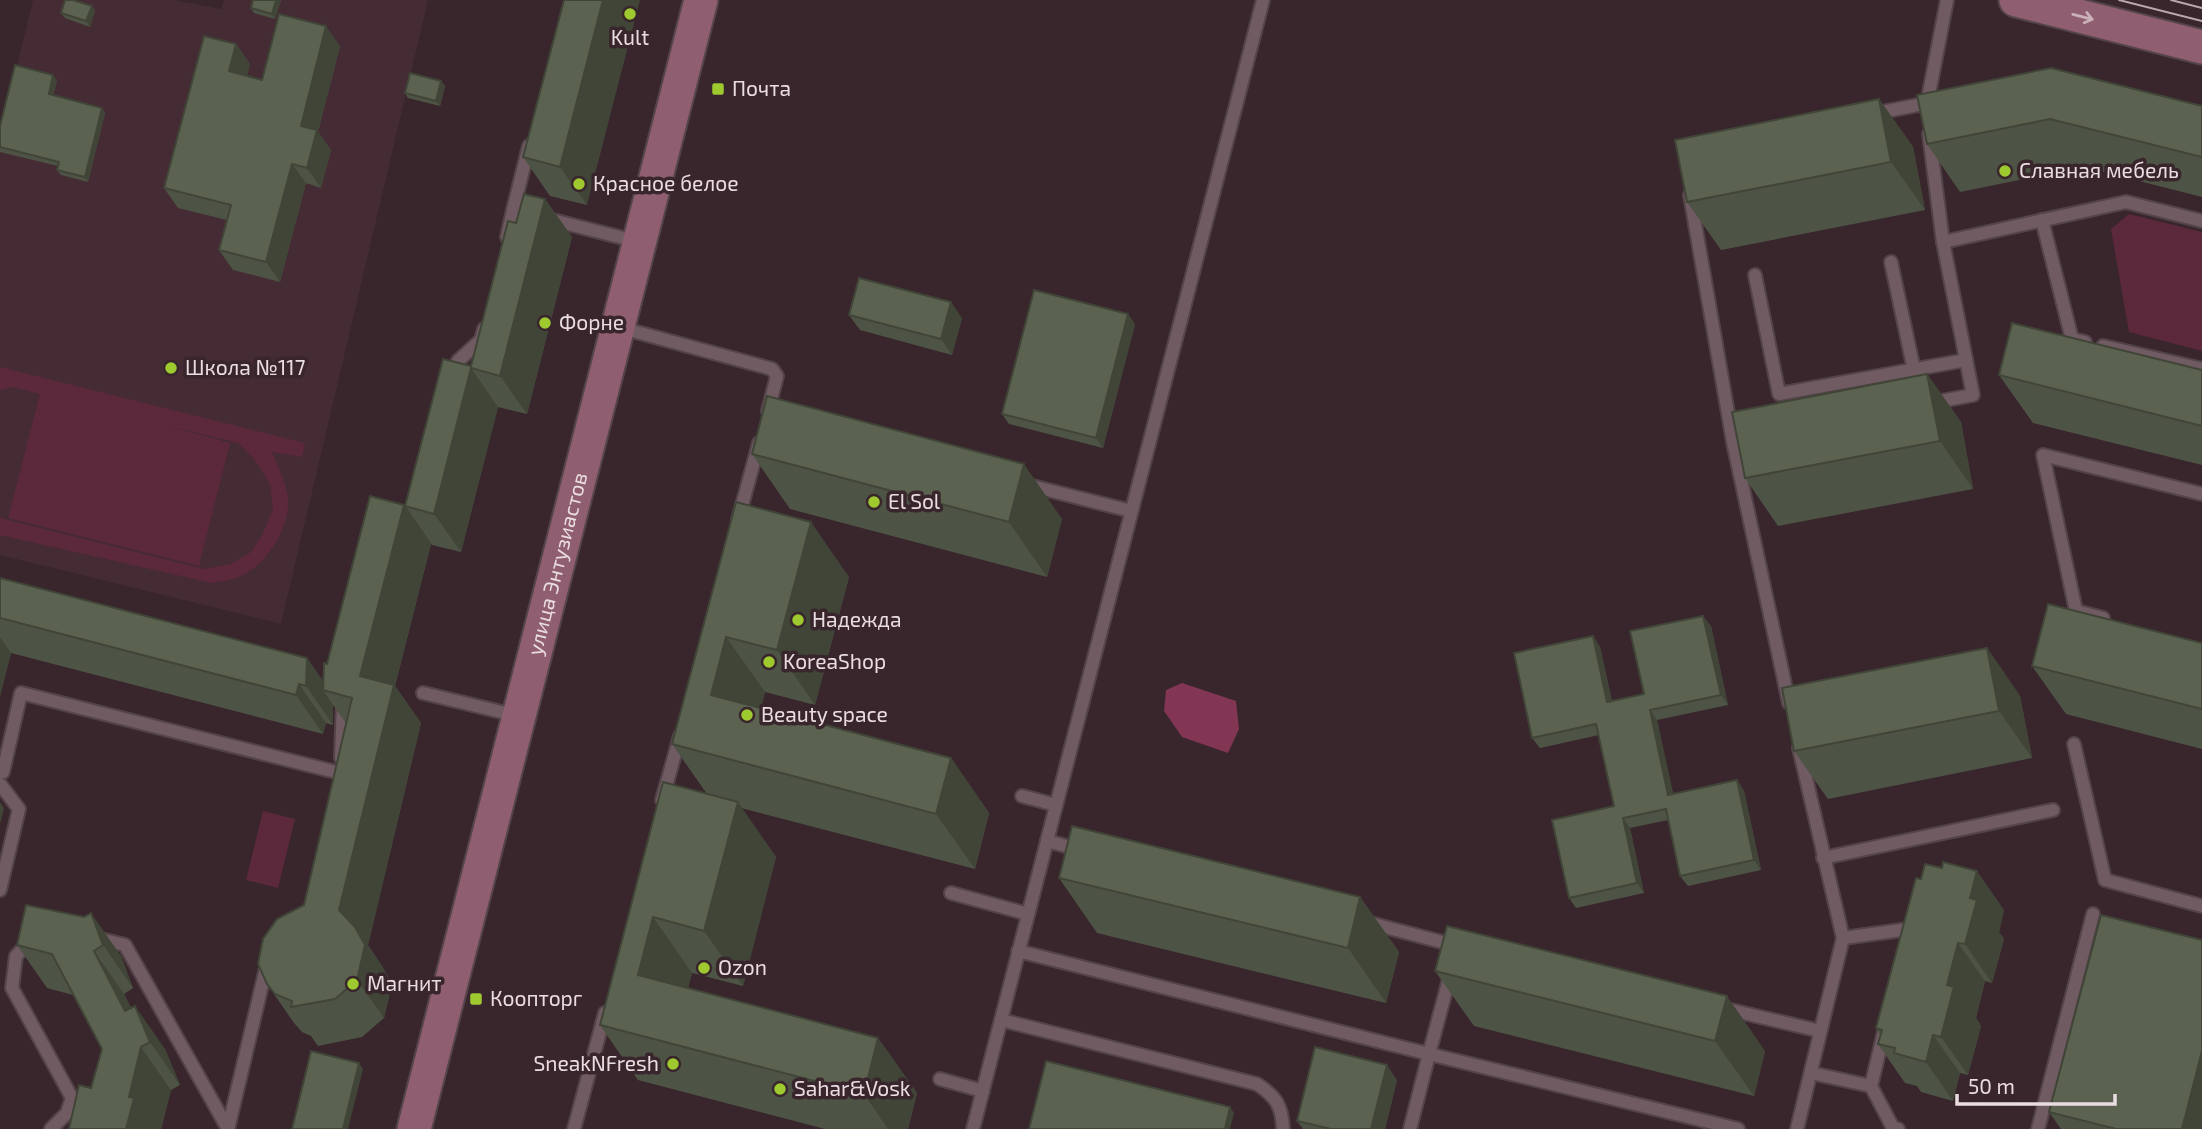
<svg xmlns="http://www.w3.org/2000/svg" width="2202" height="1129" viewBox="0 0 2202 1129" font-family="'Exo 2',sans-serif">
  <style>
    .built { fill: #452b34 }
    .green { fill: #5c283c }
    .forest { fill: #823654 }
    .lines { fill: none; stroke-linecap: round; stroke-linejoin: round }
    .lane-casing { stroke: #544449; stroke-width: 16 }
    .secondary-casing { stroke: #544449; stroke-width: 37 }
    .lane { stroke: #705b62; stroke-width: 12 }
    .secondary { stroke: #8f5e70; stroke-width: 33 }
    .tram { stroke: #b6a8ac; stroke-width: 2 }
    .wall { fill: #4e5445 }
    .shaded-wall { fill: #404538 }
    .building { fill: #5b6250; stroke: #404538; stroke-width: 2 }
    .oneway { stroke: #cab1b9 }
    .poi-dot { fill: #9eca2f; stroke: #38262c; stroke-width: 2.5 }
    .labels { text-anchor: middle; stroke-width: 7; stroke-linejoin: round; paint-order: stroke }
    .poi-label { font-size: 21px; fill: #eadde1; stroke: #38262c; text-anchor: start }
    .street-label { font-size: 21px; fill: #eadde1; stroke: #38262c }
  </style>
  <rect width="100%" height="100%" fill="#38262c"/>
  <path class="built" d="M33,0H174L221,9L224,0H428L281,624L0,555V135Z"/>
  <g class="green">
    <path d="M2129,214L2202,232V351L2129,332L2111,229Z"/>
    <path d="M0,367L305,443L302,457L272,452C278,467 286,482 288,498C290,525 271,558 248,572C238,579 224,581 212,583L0,535V518L204,569L231,564L251,552L263,534L273,509L270,484L255,460L238,443L160,424L230,443L199,566L8,518L40,394L13,387L0,390Z"/>
    <path d="M263,811L295,819L278,888L246,880Z"/>
  </g>
  <path class="forest" d="M1182,683L1236,701L1239,729L1228,753L1182,737L1164,711L1166,690Z"/>
  <g class="lines">
    <g class="lane-casing">
      <g id="lane">
        <path d="M1926,109L1947,0"/>
        <path d="M1872,114L1933,102"/>
        <path d="M1929,134L1943,242L1973,395L1931,403"/>
        <path d="M1690,195L1733,442L1789,703"/>
        <path d="M513,210L529,146"/>
        <path d="M2042,220L2072,339L2085,342"/>
        <path d="M507,237L513,210L639,242"/>
        <path d="M1943,242L2126,202L2202,221"/>
        <path d="M1891,262L1914,370"/>
        <path d="M1755,275L1779,394L1966,360"/>
        <path d="M618,327L772,369L777,376L768,411"/>
        <path d="M2103,346L2202,369"/>
        <path d="M453,377L458,361L481,340L484,329"/>
        <path d="M1024,484L1131,511"/>
        <path d="M738,520L759,443"/>
        <path d="M2103,618L2076,611L2043,455L2202,494"/>
        <path d="M423,693L518,716"/>
        <path d="M2074,744L2105,880L2202,906"/>
        <path d="M1799,748L1843,938"/>
        <path d="M341,758L343,703"/>
        <path d="M0,772H3L21,693L340,773"/>
        <path d="M0,784L19,809L0,890"/>
        <path d="M1022,796L1056,805"/>
        <path d="M662,800L680,736"/>
        <path d="M1047,841L1081,850"/>
        <path d="M1823,858L2053,810"/>
        <path d="M951,893L1028,914"/>
        <path d="M1366,922L1457,946"/>
        <path d="M96,938L125,945L228,1129"/>
        <path d="M32,939L16,956L12,988L72,1098L67,1113L51,1129"/>
        <path d="M1018,951L1429,1054L1410,1129"/>
        <path d="M1451,972L1429,1054L1738,1129"/>
        <path d="M1722,1008L1820,1031"/>
        <path d="M1001,1020L1257,1084C1276,1097 1282,1105 1283,1129"/>
        <path d="M1884,1032L1871,1086L1893,1128L1898,1129"/>
        <path d="M1811,1073L1871,1086"/>
        <path d="M940,1079L983,1091"/>
        <path d="M228,1129L267,964"/>
        <path d="M574,1129L605,1013"/>
        <path d="M973,1129L1263,0"/>
        <path d="M1797,1129L1843,938L1909,929L1907,936"/>
        <path d="M2038,1129L2093,914"/>
      </g>
    </g>
    <g class="secondary-casing">
      <g id="secondary">
        <path d="M2016,0L2202,47"/>
        <path id="s1" d="M414,1129L701,0"/>
      </g>
    </g>
    <use href="#lane" class="lane"/>
    <use href="#secondary" class="secondary"/>
    <g class="tram">
      <path d="M2119,0L2202,21"/>
      <path d="M2171,0L2202,8"/>
    </g>
  </g>
  <g class="wall">
    <path d="M281,0L275,19L254,13L251,8Z"/>
    <path d="M564,0L587,205L550,196L523,157Z"/>
    <path d="M92,6L95,11L90,27L65,18L61,13Z"/>
    <path d="M236,44L250,64L247,76L262,80L340,46L318,132L331,150L321,188L306,183L280,282L233,270L219,250L227,220L178,208L164,188Z"/>
    <path d="M57,80L53,96L102,108L105,113L88,182L61,175L57,170L58,166L0,152V126Z"/>
    <path d="M441,81L445,86L440,106L408,98L405,93Z"/>
    <path d="M1917,95L2202,106V197L2084,167L1960,192L1927,144Z"/>
    <path d="M1879,99L1913,147L1925,210L1721,250L1687,202Z"/>
    <path d="M545,199L572,237L527,414L498,407L461,552L432,545L405,506L471,366L516,223Z"/>
    <path d="M849,315L962,318L952,355L860,330Z"/>
    <path d="M1135,324L1103,448L1009,424L1002,414Z"/>
    <path d="M2202,370V465L2033,423L1999,375Z"/>
    <path d="M1927,374L1961,422L1973,489L1778,526L1745,478Z"/>
    <path d="M752,454L1062,519L1047,577L790,509Z"/>
    <path d="M736,502L849,577L815,705L765,692L761,708L951,758L989,813L975,869L741,808L776,857L743,986L692,973L688,988L878,1038L917,1093L908,1129H825L638,1080L600,1025L707,794L672,744Z"/>
    <path d="M404,505L431,544L395,686L421,723L368,945L382,966L392,984L384,1018L362,1037L318,1046L311,1036L302,1032L294,1023L267,984L304,905L346,723L333,705V725L326,723L323,734L11,653L0,696V578L307,658L323,682L327,664Z"/>
    <path d="M1711,626L1728,705L1657,720L1673,794L1737,780L1744,791L1761,870L1688,886L1680,876L1668,820L1630,828L1644,893L1576,908L1569,898L1614,806L1599,735L1540,748L1532,738L1593,636L1600,647L1612,701L1644,694Z"/>
    <path d="M2202,643V749L2066,714L2032,666Z"/>
    <path d="M1987,648L2020,696L2032,758L1828,799L1794,751Z"/>
    <path d="M1059,878L1360,897L1399,952L1386,1003L1097,933Z"/>
    <path d="M1921,879L2004,910L1999,932L2004,939L1992,983L1985,981L1976,1018L1981,1026L1968,1075L1960,1073L1953,1101L1921,1092L1917,1086L1905,1083L1878,1044L1880,1035L1876,1028Z"/>
    <path d="M84,917L121,956L133,988L124,994L131,1008L165,1049L180,1085L171,1090L161,1129H69L91,1088L102,1049L73,995L47,988L17,945Z"/>
    <path d="M2202,940V1124L2201,1129H2061L2049,1112Z"/>
    <path d="M1435,971L1765,1051L1754,1096L1474,1026Z"/>
    <path d="M1397,1080L1385,1129H1303L1297,1121Z"/>
  </g>
  <g class="shaded-wall">
    <path d="M276,0H281L275,19L272,14Z"/>
    <path d="M603,0H640L587,205L560,167Z"/>
    <path d="M92,6L95,11L90,27L86,21Z"/>
    <path d="M326,26L340,46L318,132L331,150L321,188L307,168L301,126Z"/>
    <path d="M236,44L250,64L243,91L229,71Z"/>
    <path d="M53,75L57,80L52,100L49,94Z"/>
    <path d="M441,81L445,86L440,106L436,101Z"/>
    <path d="M1879,99L1913,147L1925,210L1891,162Z"/>
    <path d="M102,108L105,113L88,182L85,177Z"/>
    <path d="M292,164L306,183L280,282L266,262Z"/>
    <path d="M545,199L572,237L527,414L500,376Z"/>
    <path d="M951,302L962,318L952,355L941,339Z"/>
    <path d="M1128,314L1135,324L1103,448L1096,438Z"/>
    <path d="M471,368L498,407L461,552L434,514Z"/>
    <path d="M1927,374L1961,422L1973,489L1940,441Z"/>
    <path d="M1024,464L1062,519L1047,577L1009,522Z"/>
    <path d="M404,505L431,544L395,686L421,723L368,945L382,966L392,984L384,1018L357,980L339,910L360,676Z"/>
    <path d="M811,522L849,577L815,705L777,650Z"/>
    <path d="M1703,616L1711,626L1728,705L1721,695Z"/>
    <path d="M1593,636L1600,647L1614,712L1607,702Z"/>
    <path d="M0,637L11,653L0,696Z"/>
    <path d="M726,637L765,692L750,750L711,695Z"/>
    <path d="M1987,648L2020,696L2032,758L1999,711Z"/>
    <path d="M307,658L331,692L323,690L333,705V725L306,686Z"/>
    <path d="M299,684L326,723L323,734L296,695Z"/>
    <path d="M1650,710L1657,720L1676,806L1668,795Z"/>
    <path d="M951,758L989,813L975,869L936,814Z"/>
    <path d="M1737,780L1744,791L1761,870L1754,860Z"/>
    <path d="M0,802L4,808L0,824Z"/>
    <path d="M738,802L776,857L743,986L704,931Z"/>
    <path d="M1623,818L1630,828L1644,893L1637,883Z"/>
    <path d="M1977,871L2004,910L1999,932L2004,939L1992,983L1965,944L1970,898Z"/>
    <path d="M1360,897L1399,952L1386,1003L1348,948Z"/>
    <path d="M91,913L121,956L133,988L103,945Z"/>
    <path d="M653,917L692,973L677,1031L638,975Z"/>
    <path d="M1958,943L1985,981L1976,1018L1981,1026L1968,1075L1941,1037L1947,985Z"/>
    <path d="M94,951L124,994L149,1042L125,1011Z"/>
    <path d="M1727,996L1765,1051L1754,1096L1715,1041Z"/>
    <path d="M135,1006L165,1049L180,1085L150,1042Z"/>
    <path d="M1933,1035L1960,1073L1953,1101L1926,1062Z"/>
    <path d="M878,1038L917,1093L908,1129H888L864,1094Z"/>
    <path d="M141,1047L171,1090L161,1129H126L129,1097Z"/>
    <path d="M2202,1051V1124L2201,1129H2182Z"/>
    <path d="M359,1063L363,1069L348,1129H343Z"/>
    <path d="M1387,1065L1397,1080L1385,1129H1371Z"/>
    <path d="M1230,1107L1234,1113L1230,1129H1225Z"/>
  </g>
  <g class="building">
    <path d="M65,0H73L92,6L86,21L61,13Z"/>
    <path d="M253,0H276L272,14L251,8Z"/>
    <path d="M564,0H603L560,167L523,157Z"/>
    <path d="M279,14L326,26L301,126L317,130L307,168L292,164L266,262L219,250L231,205L164,188L204,36L236,44L229,71L262,80Z"/>
    <path d="M15,65L53,75L49,94L102,108L85,177L57,170L59,162L0,147V126Z"/>
    <path d="M2051,68L2202,106V157L2050,119L1927,144L1917,95Z"/>
    <path d="M410,73L441,81L436,101L405,93Z"/>
    <path d="M1879,99L1891,162L1687,202L1675,140Z"/>
    <path d="M524,194L545,199L500,376L471,368L434,514L405,506L443,359L471,366L508,221L516,223Z"/>
    <path d="M859,278L951,302L941,339L849,315Z"/>
    <path d="M1034,290L1128,314L1096,438L1002,414Z"/>
    <path d="M2012,323L2202,370V426L1999,375Z"/>
    <path d="M1927,374L1940,441L1745,478L1732,412Z"/>
    <path d="M767,396L1024,464L1009,522L752,454Z"/>
    <path d="M370,496L404,505L360,676L394,685L339,910L355,927L365,945L357,980L335,999L291,1007L292,1001L275,994L267,984L258,964L263,939L277,919L304,905L352,698L323,690L324,663L327,664Z"/>
    <path d="M736,502L811,522L777,650L726,637L711,695L951,758L936,814L672,744Z"/>
    <path d="M0,578L307,658L306,686L299,684L296,695L0,618Z"/>
    <path d="M2048,604L2202,643V709L2032,666Z"/>
    <path d="M1703,616L1721,695L1650,710L1668,795L1737,780L1754,860L1680,876L1666,809L1623,818L1637,883L1569,898L1552,820L1614,806L1596,724L1532,738L1514,653L1593,636L1607,702L1644,694L1630,631Z"/>
    <path d="M1987,648L1999,711L1794,751L1782,688Z"/>
    <path d="M663,782L738,802L704,931L653,917L638,975L878,1038L864,1094L600,1025Z"/>
    <path d="M1072,826L1360,897L1348,948L1059,878Z"/>
    <path d="M1943,862L1977,871L1970,898L1977,900L1965,944L1958,943L1947,985L1954,987L1941,1037L1933,1035L1926,1062L1894,1053L1895,1048L1878,1044L1882,1030L1876,1028L1916,878L1921,879L1925,864L1942,868Z"/>
    <path d="M26,905L84,917L91,913L103,945L94,951L125,1011L135,1006L150,1042L141,1047L129,1097L134,1098L126,1129H69L79,1085L91,1088L102,1049L52,954L17,945Z"/>
    <path d="M2101,915L2202,940V1051L2182,1129H2116L2049,1112Z"/>
    <path d="M1447,926L1727,996L1715,1041L1435,971Z"/>
    <path d="M1315,1047L1387,1065L1371,1129H1331L1297,1121Z"/>
    <path d="M311,1051L359,1063L343,1129H292Z"/>
    <path d="M1046,1061L1230,1107L1225,1129H1029Z"/>
  </g>
  <defs><path id="oneway-shaft" d="M-6 0H5M1.5-3L5.5 0L1.5 3" fill="none" stroke-width="1.6" stroke-linecap="round" stroke-linejoin="round" transform="scale(1.75)"/></defs>
  <use class="oneway" href="#oneway-shaft" transform="translate(2083 17) rotate(14)"/>
  <g class="poi-dot">
    <circle cx="630" cy="14" r="7"/>
    <rect x="711" y="82" width="14" height="14" rx="3.5"/>
    <circle cx="2005" cy="171" r="7"/>
    <circle cx="579" cy="184" r="7"/>
    <circle cx="545" cy="323" r="7"/>
    <circle cx="171" cy="368" r="7"/>
    <circle cx="874" cy="502" r="7"/>
    <circle cx="798" cy="620" r="7"/>
    <circle cx="769" cy="662" r="7"/>
    <circle cx="747" cy="715" r="7"/>
    <circle cx="704" cy="968" r="7"/>
    <circle cx="353" cy="984" r="7"/>
    <rect x="469" y="992" width="14" height="14" rx="3.5"/>
    <circle cx="673" cy="1064" r="7"/>
    <circle cx="780" cy="1089" r="7"/>
  </g>
  <g class="labels">
    <g class="poi-label">
      <text x="630" y="45" text-anchor="middle">Kult</text>
      <text x="732" y="96">Почта</text>
      <text x="2019" y="178">Славная мебель</text>
      <text x="593" y="191">Красное белое</text>
      <text x="559" y="330">Форне</text>
      <text x="185" y="375">Школа №117</text>
      <text x="888" y="509">El Sol</text>
      <text x="812" y="627">Надежда</text>
      <text x="783" y="669">KoreaShop</text>
      <text x="761" y="722">Beauty space</text>
      <text x="718" y="975">Ozon</text>
      <text x="367" y="991">Магнит</text>
      <text x="490" y="1006">Коопторг</text>
      <text x="659" y="1071" text-anchor="end">SneakNFresh</text>
      <text x="794" y="1096">Sahar&amp;Vosk</text>
    </g>
    <g class="street-label">
      <text dy="7" stroke="none"><textPath href="#s1" startOffset="583">улица Энтузиастов</textPath></text>
    </g>
  </g>
  <path d="M1957 1094v10h158v-10" fill="none" stroke="#eadde1" stroke-width="3.5"/>
  <text x="1968" y="1094" font-size="21" fill="#eadde1" stroke="#38262c" stroke-width="5" paint-order="stroke">50 m</text>
</svg>
